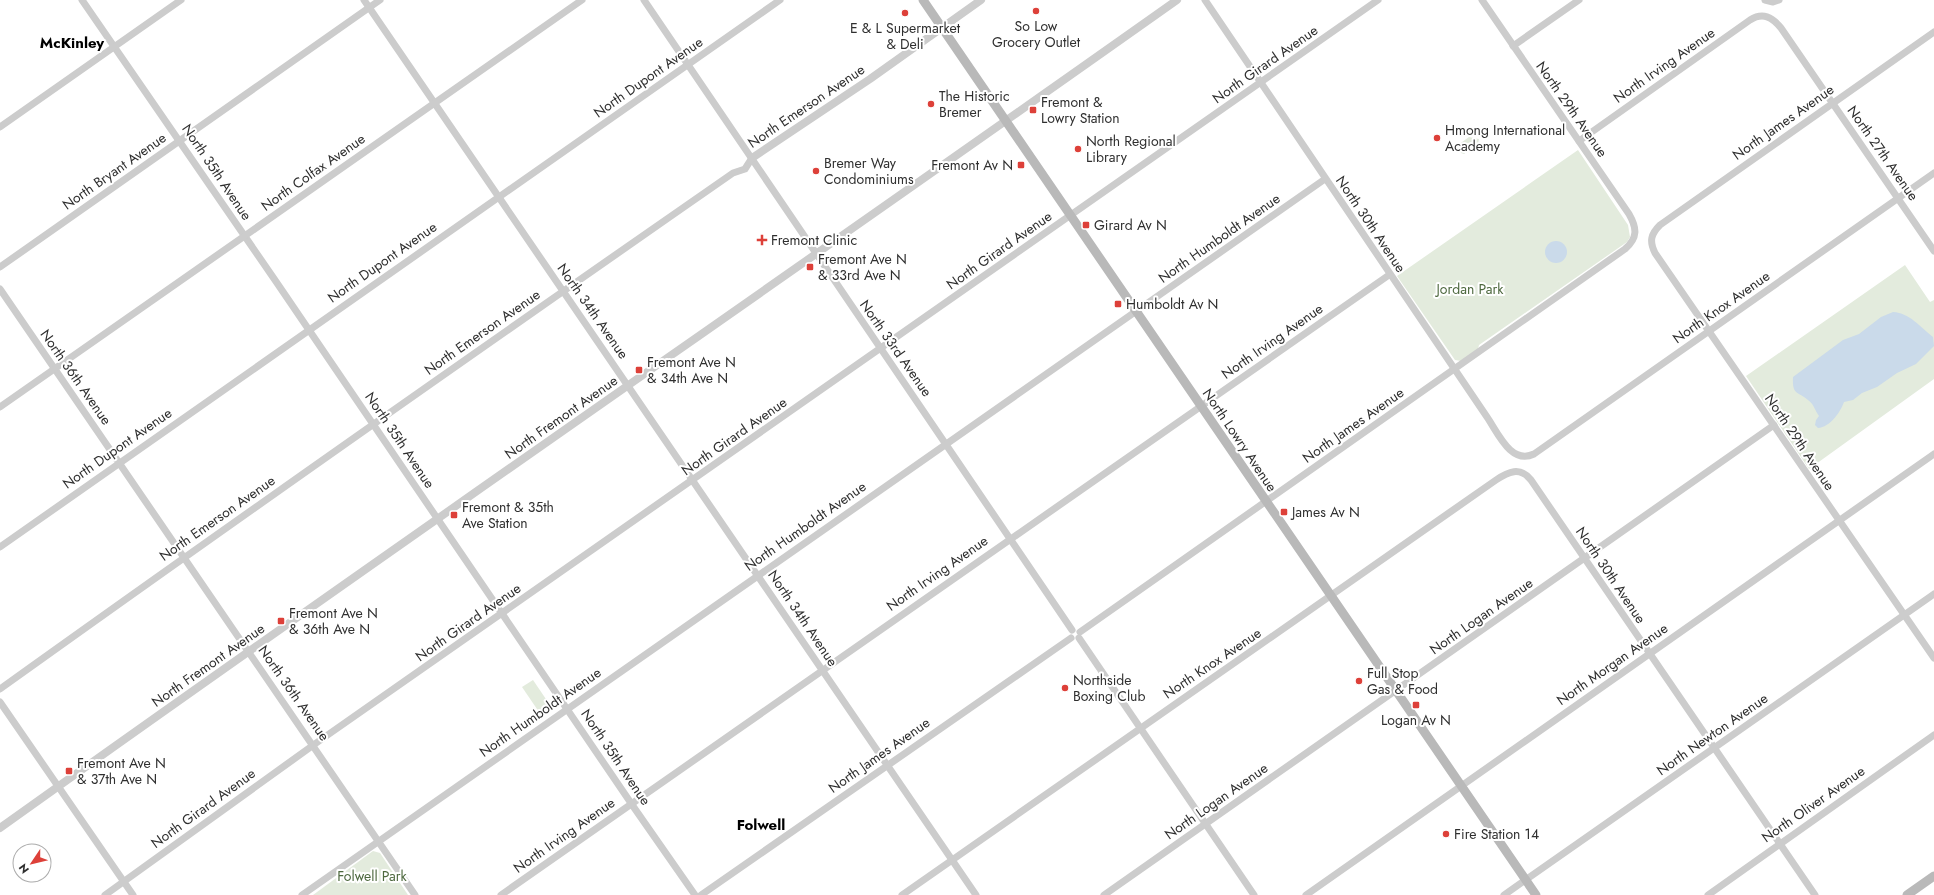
<svg xmlns="http://www.w3.org/2000/svg" width="1934" height="895" viewBox="0 0 1934 895" font-family="Jost,sans-serif">
  <style>
    .green { fill: #e3ebdd }
    .water { fill: #cadaea }
    .lines { fill: none; stroke-linecap: round; stroke-linejoin: round }
    .minor { stroke: #ccc; stroke-width: 7 }
    .tertiary { stroke: #ccc; stroke-width: 8 }
    .secondary { stroke: #b9b9b9; stroke-width: 9 }
    .poi-dot { fill: #dd4039; stroke: #fff; stroke-width: 1.5 }
    .labels { text-anchor: middle; stroke-width: 4; stroke-linejoin: round; paint-order: stroke }
    .poi-label { font-size: 14px; fill: #2f2f2f; stroke: #fff; text-anchor: start }
    .street-label { font-size: 14px; fill: #2f2f2f; stroke: #fff }
    .park-label { font-size: 14px; fill: #4d683e; stroke: #fff }
    .neighbourhood-label { font-size: 15px; font-weight: bold; fill: #000; stroke: #fff }
  </style>
  <rect width="100%" height="100%" fill="#fff"/>
  <g class="green">
    <path d="M1469,137L1479,139L1477,149L1472,148L1464,154L1461,153L1458,145Z"/>
    <path d="M1578,150L1628,225L1630,237L1627,242L1479,345L1478,349L1461,361L1455,360L1397,276Z"/>
    <path d="M1905,265L1930,302L1934,300V379L1809,469L1746,376Z"/>
    <path d="M533,680L550,705L539,712L522,687Z"/>
    <path d="M373,851L380,853L408,895H313Z"/>
  </g>
  <g class="water">
    <circle cx="1556" cy="252" r="11"/>
    <path d="M1893,312C1910,313 1920,327 1933,337L1934,346L1916,364L1897,373L1877,387L1862,393L1853,400L1844,402C1840,413 1830,427 1818,428L1815,425L1816,420L1819,416C1815,411 1814,404 1808,400C1798,391 1792,396 1793,377L1843,340L1859,334L1881,317Z"/>
  </g>
  <g class="lines">
    <g class="minor">
      <path d="M82,0L277,283L635,809L695,895"/>
      <path d="M364,0L976,895"/>
      <path d="M644,0L1072,630"/>
      <path d="M1205,0L1487,417C1498,433 1511,465 1534,454L1934,173"/>
      <path d="M1765,0L1773,2L1779,0"/>
      <path d="M1934,32L1660,225C1651,234 1649,241 1655,253L1934,658"/>
      <path d="M1513,46L1579,0"/>
      <path d="M0,127L181,0"/>
      <path d="M1579,141L1750,20C1763,12 1772,17 1781,28L1934,251"/>
      <path d="M0,267L380,0"/>
      <path d="M0,289L415,895"/>
      <path d="M0,407L582,0"/>
      <path d="M0,547L780,0"/>
      <path d="M1080,632L1625,249C1638,238 1637,228 1629,214L1482,0"/>
      <path d="M1079,638L1254,895"/>
      <path d="M0,689C243,515 487,344 733,173L745,169L752,158"/>
      <path d="M0,702L133,895"/>
      <path d="M105,895L319,741L1378,0"/>
      <path d="M302,895L1325,179"/>
      <path d="M501,895L1389,275"/>
      <path d="M701,895L1071,638"/>
      <path d="M902,895L1496,480C1508,472 1520,466 1531,480L1815,895"/>
      <path d="M1104,895L1774,425"/>
      <path d="M1306,895L1934,454"/>
      <path d="M1504,895L1934,594"/>
      <path d="M1708,895L1934,735"/>
    </g>
    <g class="tertiary">
      <path d="M752,158L870,79L981,0"/>
      <path d="M0,828C390,549 786,277 1177,0"/>
    </g>
    <g class="secondary">
      <path d="M923,0L1536,895"/>
      <path d="M1907,895L1934,876"/>
    </g>
  </g>
  <g class="poi-dot">
    <circle cx="1036" cy="11" r="4"/>
    <circle cx="905" cy="13" r="4"/>
    <circle cx="931" cy="104" r="4"/>
    <rect x="1029" y="106" width="8" height="8" rx="2"/>
    <circle cx="1437" cy="138" r="4"/>
    <circle cx="1078" cy="149" r="4"/>
    <rect x="1017" y="161" width="8" height="8" rx="2"/>
    <circle cx="816" cy="171" r="4"/>
    <rect x="1082" y="221" width="8" height="8" rx="2"/>
    <path d="M760 234h4v4h4v4h-4v4h-4v-4h-4v-4h4z"/>
    <rect x="806" y="263" width="8" height="8" rx="2"/>
    <rect x="1114" y="300" width="8" height="8" rx="2"/>
    <rect x="635" y="366" width="8" height="8" rx="2"/>
    <rect x="1280" y="508" width="8" height="8" rx="2"/>
    <rect x="450" y="511" width="8" height="8" rx="2"/>
    <rect x="277" y="617" width="8" height="8" rx="2"/>
    <circle cx="1359" cy="681" r="4"/>
    <circle cx="1065" cy="688" r="4"/>
    <rect x="1412" y="701" width="8" height="8" rx="2"/>
    <rect x="65" y="767" width="8" height="8" rx="2"/>
    <circle cx="1446" cy="834" r="4"/>
  </g>
  <g class="labels">
    <g class="poi-label">
      <text x="1036" y="31" text-anchor="middle">So Low<tspan x="1036" dy="16">Grocery Outlet</tspan></text>
      <text x="905" y="33" text-anchor="middle">E &amp; L Supermarket<tspan x="905" dy="16">&amp; Deli</tspan></text>
      <text x="939" y="101">The Historic<tspan x="939" dy="16">Bremer</tspan></text>
      <text x="1041" y="107">Fremont &amp;<tspan x="1041" dy="16">Lowry Station</tspan></text>
      <text x="1445" y="135">Hmong International<tspan x="1445" dy="16">Academy</tspan></text>
      <text x="1086" y="146">North Regional<tspan x="1086" dy="16">Library</tspan></text>
      <text x="824" y="168">Bremer Way<tspan x="824" dy="16">Condominiums</tspan></text>
      <text x="1013" y="170" text-anchor="end">Fremont Av N</text>
      <text x="1094" y="230">Girard Av N</text>
      <text x="771" y="245">Fremont Clinic</text>
      <text x="818" y="264">Fremont Ave N<tspan x="818" dy="16">&amp; 33rd Ave N</tspan></text>
      <text x="1126" y="309">Humboldt Av N</text>
      <text x="647" y="367">Fremont Ave N<tspan x="647" dy="16">&amp; 34th Ave N</tspan></text>
      <text x="462" y="512">Fremont &amp; 35th<tspan x="462" dy="16">Ave Station</tspan></text>
      <text x="1292" y="517">James Av N</text>
      <text x="289" y="618">Fremont Ave N<tspan x="289" dy="16">&amp; 36th Ave N</tspan></text>
      <text x="1367" y="678">Full Stop<tspan x="1367" dy="16">Gas &amp; Food</tspan></text>
      <text x="1073" y="685">Northside<tspan x="1073" dy="16">Boxing Club</tspan></text>
      <text x="1416" y="725" text-anchor="middle">Logan Av N</text>
      <text x="77" y="768">Fremont Ave N<tspan x="77" dy="16">&amp; 37th Ave N</tspan></text>
      <text x="1454" y="839">Fire Station 14</text>
    </g>
    <g class="street-label">
      <text transform="translate(1265 64) rotate(-35)" y="5">North Girard Avenue</text>
      <text transform="translate(1664 65) rotate(-35)" y="5">North Irving Avenue</text>
      <text transform="translate(648 77) rotate(-35)" y="5">North Dupont Avenue</text>
      <text transform="translate(806 106) rotate(-34)" y="5">North Emerson Avenue</text>
      <text transform="translate(1572 109) rotate(55)" y="5">North 29th Avenue</text>
      <text transform="translate(1783 122) rotate(-35)" y="5">North James Avenue</text>
      <text transform="translate(1883 153) rotate(55)" y="5">North 27th Avenue</text>
      <text transform="translate(114 171) rotate(-35)" y="5">North Bryant Avenue</text>
      <text transform="translate(217 172) rotate(56)" y="5">North 35th Avenue</text>
      <text transform="translate(313 172) rotate(-35)" y="5">North Colfax Avenue</text>
      <text transform="translate(1371 224) rotate(56)" y="5">North 30th Avenue</text>
      <text transform="translate(1219 238) rotate(-35)" y="5">North Humboldt Avenue</text>
      <text transform="translate(999 250) rotate(-35)" y="5">North Girard Avenue</text>
      <text transform="translate(382 262) rotate(-35)" y="5">North Dupont Avenue</text>
      <text transform="translate(1721 307) rotate(-35)" y="5">North Knox Avenue</text>
      <text transform="translate(593 311) rotate(55)" y="5">North 34th Avenue</text>
      <text transform="translate(482 332) rotate(-35)" y="5">North Emerson Avenue</text>
      <text transform="translate(1272 341) rotate(-35)" y="5">North Irving Avenue</text>
      <text transform="translate(896 348) rotate(55)" y="5">North 33rd Avenue</text>
      <text transform="translate(76 377) rotate(55)" y="5">North 36th Avenue</text>
      <text transform="translate(561 417) rotate(-35)" y="5">North Fremont Avenue</text>
      <text transform="translate(1353 425) rotate(-35)" y="5">North James Avenue</text>
      <text transform="translate(734 436) rotate(-35)" y="5">North Girard Avenue</text>
      <text transform="translate(400 440) rotate(56)" y="5">North 35th Avenue</text>
      <text transform="translate(1240 440) rotate(56)" y="5">North Lowry Avenue</text>
      <text transform="translate(1800 442) rotate(56)" y="5">North 29th Avenue</text>
      <text transform="translate(117 448) rotate(-35)" y="5">North Dupont Avenue</text>
      <text transform="translate(217 518) rotate(-35)" y="5">North Emerson Avenue</text>
      <text transform="translate(805 526) rotate(-35)" y="5">North Humboldt Avenue</text>
      <text transform="translate(937 573) rotate(-35)" y="5">North Irving Avenue</text>
      <text transform="translate(1611 575) rotate(56)" y="5">North 30th Avenue</text>
      <text transform="translate(1481 616) rotate(-35)" y="5">North Logan Avenue</text>
      <text transform="translate(803 618) rotate(56)" y="5">North 34th Avenue</text>
      <text transform="translate(468 622) rotate(-35)" y="5">North Girard Avenue</text>
      <text transform="translate(1212 663) rotate(-34)" y="5">North Knox Avenue</text>
      <text transform="translate(1612 664) rotate(-35)" y="5">North Morgan Avenue</text>
      <text transform="translate(208 665) rotate(-35)" y="5">North Fremont Avenue</text>
      <text transform="translate(294 693) rotate(55)" y="5">North 36th Avenue</text>
      <text transform="translate(540 712) rotate(-35)" y="5">North Humboldt Avenue</text>
      <text transform="translate(1712 734) rotate(-35)" y="5">North Newton Avenue</text>
      <text transform="translate(879 755) rotate(-35)" y="5">North James Avenue</text>
      <text transform="translate(616 757) rotate(56)" y="5">North 35th Avenue</text>
      <text transform="translate(1216 801) rotate(-35)" y="5">North Logan Avenue</text>
      <text transform="translate(1813 804) rotate(-35)" y="5">North Oliver Avenue</text>
      <text transform="translate(203 808) rotate(-36)" y="5">North Girard Avenue</text>
      <text transform="translate(564 835) rotate(-35)" y="5">North Irving Avenue</text>
    </g>
    <g class="park-label">
      <text x="1470" y="294">Jordan Park</text>
      <text x="372" y="881">Folwell Park</text>
    </g>
    <g class="neighbourhood-label">
      <text x="72" y="48">McKinley</text>
      <text x="761" y="830">Folwell</text>
    </g>
  </g>
  <g transform="translate(32 863) rotate(235)"><circle r="19" fill="#ffffff" stroke="#acacac"/>
  <path d="M0-3L7 15L0 10L-7 15Z" fill="#dd4039"/>
  <text y="-6" font-size="11" font-weight="bold" text-anchor="middle" fill="#2f2f2f">N</text>
  </g>
</svg>
